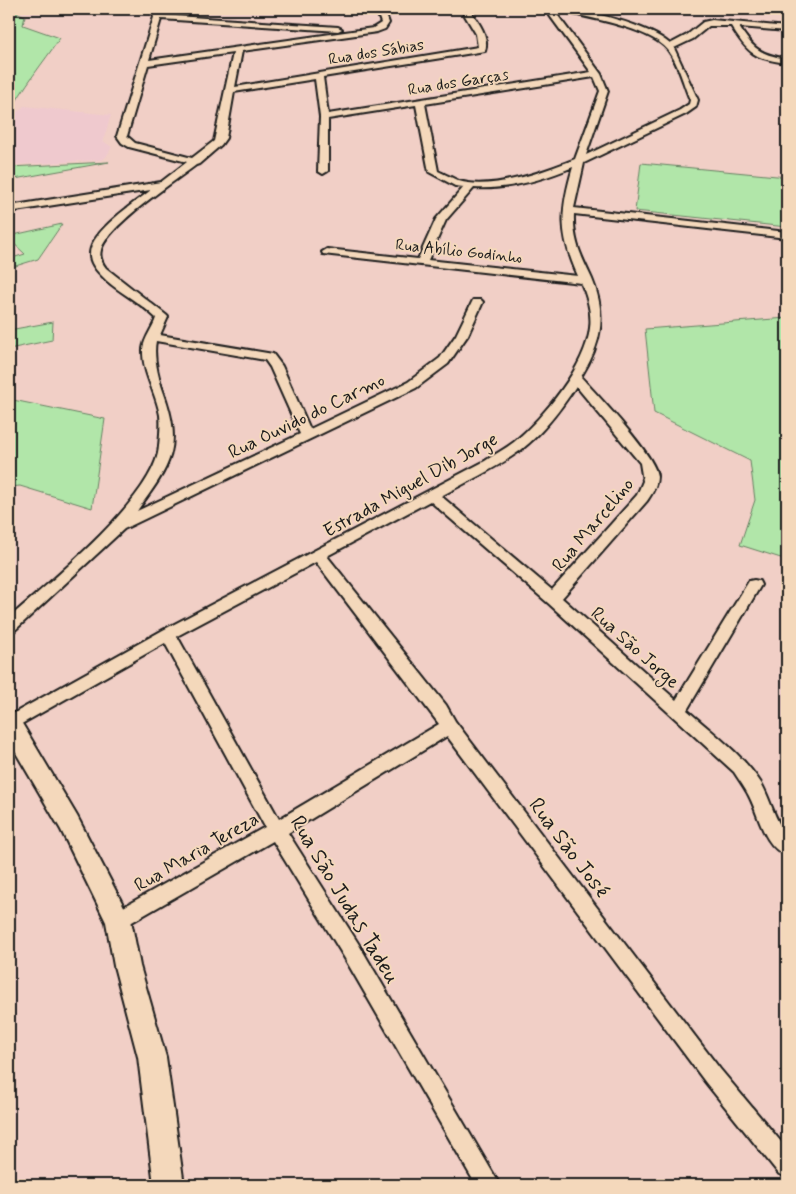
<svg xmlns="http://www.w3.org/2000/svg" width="796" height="1194" viewBox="0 0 796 1194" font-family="Mynerve,sans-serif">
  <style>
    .built { fill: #efc9ce }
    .green { fill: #b1e6a9; stroke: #668162 }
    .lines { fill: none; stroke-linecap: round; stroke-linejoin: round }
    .minor-casing { stroke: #1c1c1c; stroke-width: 4 }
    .tertiary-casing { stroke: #1c1c1c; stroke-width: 4 }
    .minor { fill: #f4d8bb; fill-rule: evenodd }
    .tertiary { fill: #f4d8bb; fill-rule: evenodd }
    .labels { text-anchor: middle; stroke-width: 4; stroke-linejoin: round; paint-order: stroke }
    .far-street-label { font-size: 16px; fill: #1c1c1c; stroke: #f4d8bb }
    .street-label { font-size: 19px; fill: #1c1c1c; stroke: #f4d8bb }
    .near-street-label { font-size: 22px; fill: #1c1c1c; stroke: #f4d8bb }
  </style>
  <rect width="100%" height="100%" fill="#f1cfc6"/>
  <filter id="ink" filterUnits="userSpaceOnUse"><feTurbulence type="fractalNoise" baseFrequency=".02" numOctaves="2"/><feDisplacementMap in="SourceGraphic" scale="10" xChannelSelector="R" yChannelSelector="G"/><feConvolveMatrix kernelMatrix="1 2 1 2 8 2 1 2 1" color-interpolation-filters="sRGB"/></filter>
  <g filter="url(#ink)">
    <path class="built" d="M24,106L111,115L103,141L112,147L106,157L101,160L9,165V120Z"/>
    <g class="green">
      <path d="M9,9H14L11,10L25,16L23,25L60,38C43,63 23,87 9,114Z"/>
      <path d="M109,162L9,180V167Z"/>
      <path d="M641,163L787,177V227L635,211Z"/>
      <path d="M62,224L38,259L9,268V259L25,254L9,239V236Z"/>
      <path d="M787,318V560L740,545L755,500L750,461L654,413L645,329Z"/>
      <path d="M53,322L52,340L9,349V330Z"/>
      <path d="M9,395L13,400L105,419L92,508L20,486L9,487Z"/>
    </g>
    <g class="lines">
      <g class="minor-casing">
        <path id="minor" d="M150,9H158L161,15L338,27L342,29L338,31L161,19L149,60L373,28L381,23L376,9H384L389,23L385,29L377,32L242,51L235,87L478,47L476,34L461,9H469C477,20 490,36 485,51L323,77L328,114L591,72L545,9H553L601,74L608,91L586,155L680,110L689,104L690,100C683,84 679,64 668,50C650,28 587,17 559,11L558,9C586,9 649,25 670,44L687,35L703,22L712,20L787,27V31L739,27C754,50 760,54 787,59V63C755,59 748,54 731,26H709L693,39L674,48L698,100L696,107L686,114L584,163L574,208L787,232V238L574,214C573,242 581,255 592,279C607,315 602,343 581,377C597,395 656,456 657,476C657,486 652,494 647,501L562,598L676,700L749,581L754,580L759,581L761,585L687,710C713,733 742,754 761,783C771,800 774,820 787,835V855C764,848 759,815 749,796C745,788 739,780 734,772L548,603L430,501L327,556L446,705L455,721L720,1069L787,1149V1177L779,1174L706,1083L447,736L288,833L358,943L500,1185H476L344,957L273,841L125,926L118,929L111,926L108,920L111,914L265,827L165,643L9,731V716L163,630L485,461C495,454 505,449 514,442C543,418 586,366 590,328C592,313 587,296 581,283L323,254L322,252L327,249L418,259L436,219L464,187L455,186L429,172L416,105L328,119V171L323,174L318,171L320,117L315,79L234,92L226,138L221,145L199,164L196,165C174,182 108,225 101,250C99,257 102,263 106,268L166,315L168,317L160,335L273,354L282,366L310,429L408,382L440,358L456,335L473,300H481L483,302L468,335L448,364L416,388L124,529L14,631L9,633V618C48,583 156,497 159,446C160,436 161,424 160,415C156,392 142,373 143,349C144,338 153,328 156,318C141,303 122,294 107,281C100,274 91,266 90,256C88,232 135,203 151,190L9,212V206L161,182L187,162L129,147L122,143L117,136L154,17ZM233,53L214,141L192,158L135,143L127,136L148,65ZM594,77L600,91L575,159C545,171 491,191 459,181C452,178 445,174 438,171L425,104ZM573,167C560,211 559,234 578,276L428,260L446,220L474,188C507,190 542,180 573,167ZM156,341L265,360L270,367L300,434L137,511C170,466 184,448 163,391C158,376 153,356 156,341ZM576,386L640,463L643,481L637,495L552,590L441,496C468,481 497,468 521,450C543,433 561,409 576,386ZM316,562L439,724L279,819L177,636Z"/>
      </g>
      <g class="tertiary-casing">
        <path id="tertiary" d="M9,712L17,715L77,816L131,920L140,966L166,1057L184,1185H154L138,1057L114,966L106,922L61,830L9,741Z"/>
      </g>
      <use href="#minor" class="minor"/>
      <use href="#tertiary" class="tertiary"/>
    </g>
  </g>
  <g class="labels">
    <g class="far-street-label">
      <text transform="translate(376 51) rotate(-9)" y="6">Rua dos Sábias</text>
      <text transform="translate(458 81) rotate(-9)" y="6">Rua dos Garças</text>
      <text transform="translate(459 250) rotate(6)" y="6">Rua Abílio Godinho</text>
    </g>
    <g class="street-label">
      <text transform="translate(306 415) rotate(-26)" y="7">Rua Ouvido do Carmo</text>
      <text transform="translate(410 484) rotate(-29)" y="7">Estrada Miguel Dib Jorge</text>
      <text transform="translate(592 524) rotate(-50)" y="7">Rua Marcelino</text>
      <text transform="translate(636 647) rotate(42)" y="7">Rua São Jorge</text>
      <text transform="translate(196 851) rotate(-30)" y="7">Rua Maria Tereza</text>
    </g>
    <g class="near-street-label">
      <text transform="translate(570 847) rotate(53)" y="8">Rua São José</text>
      <text transform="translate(346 899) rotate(59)" y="8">Rua São Judas Tadeu</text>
    </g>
  </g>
  <rect width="796" height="1194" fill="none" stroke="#f4d8bb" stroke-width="30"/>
  <rect x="15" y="15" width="766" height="1164" fill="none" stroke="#1c1c1c" stroke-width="2" filter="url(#ink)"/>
</svg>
